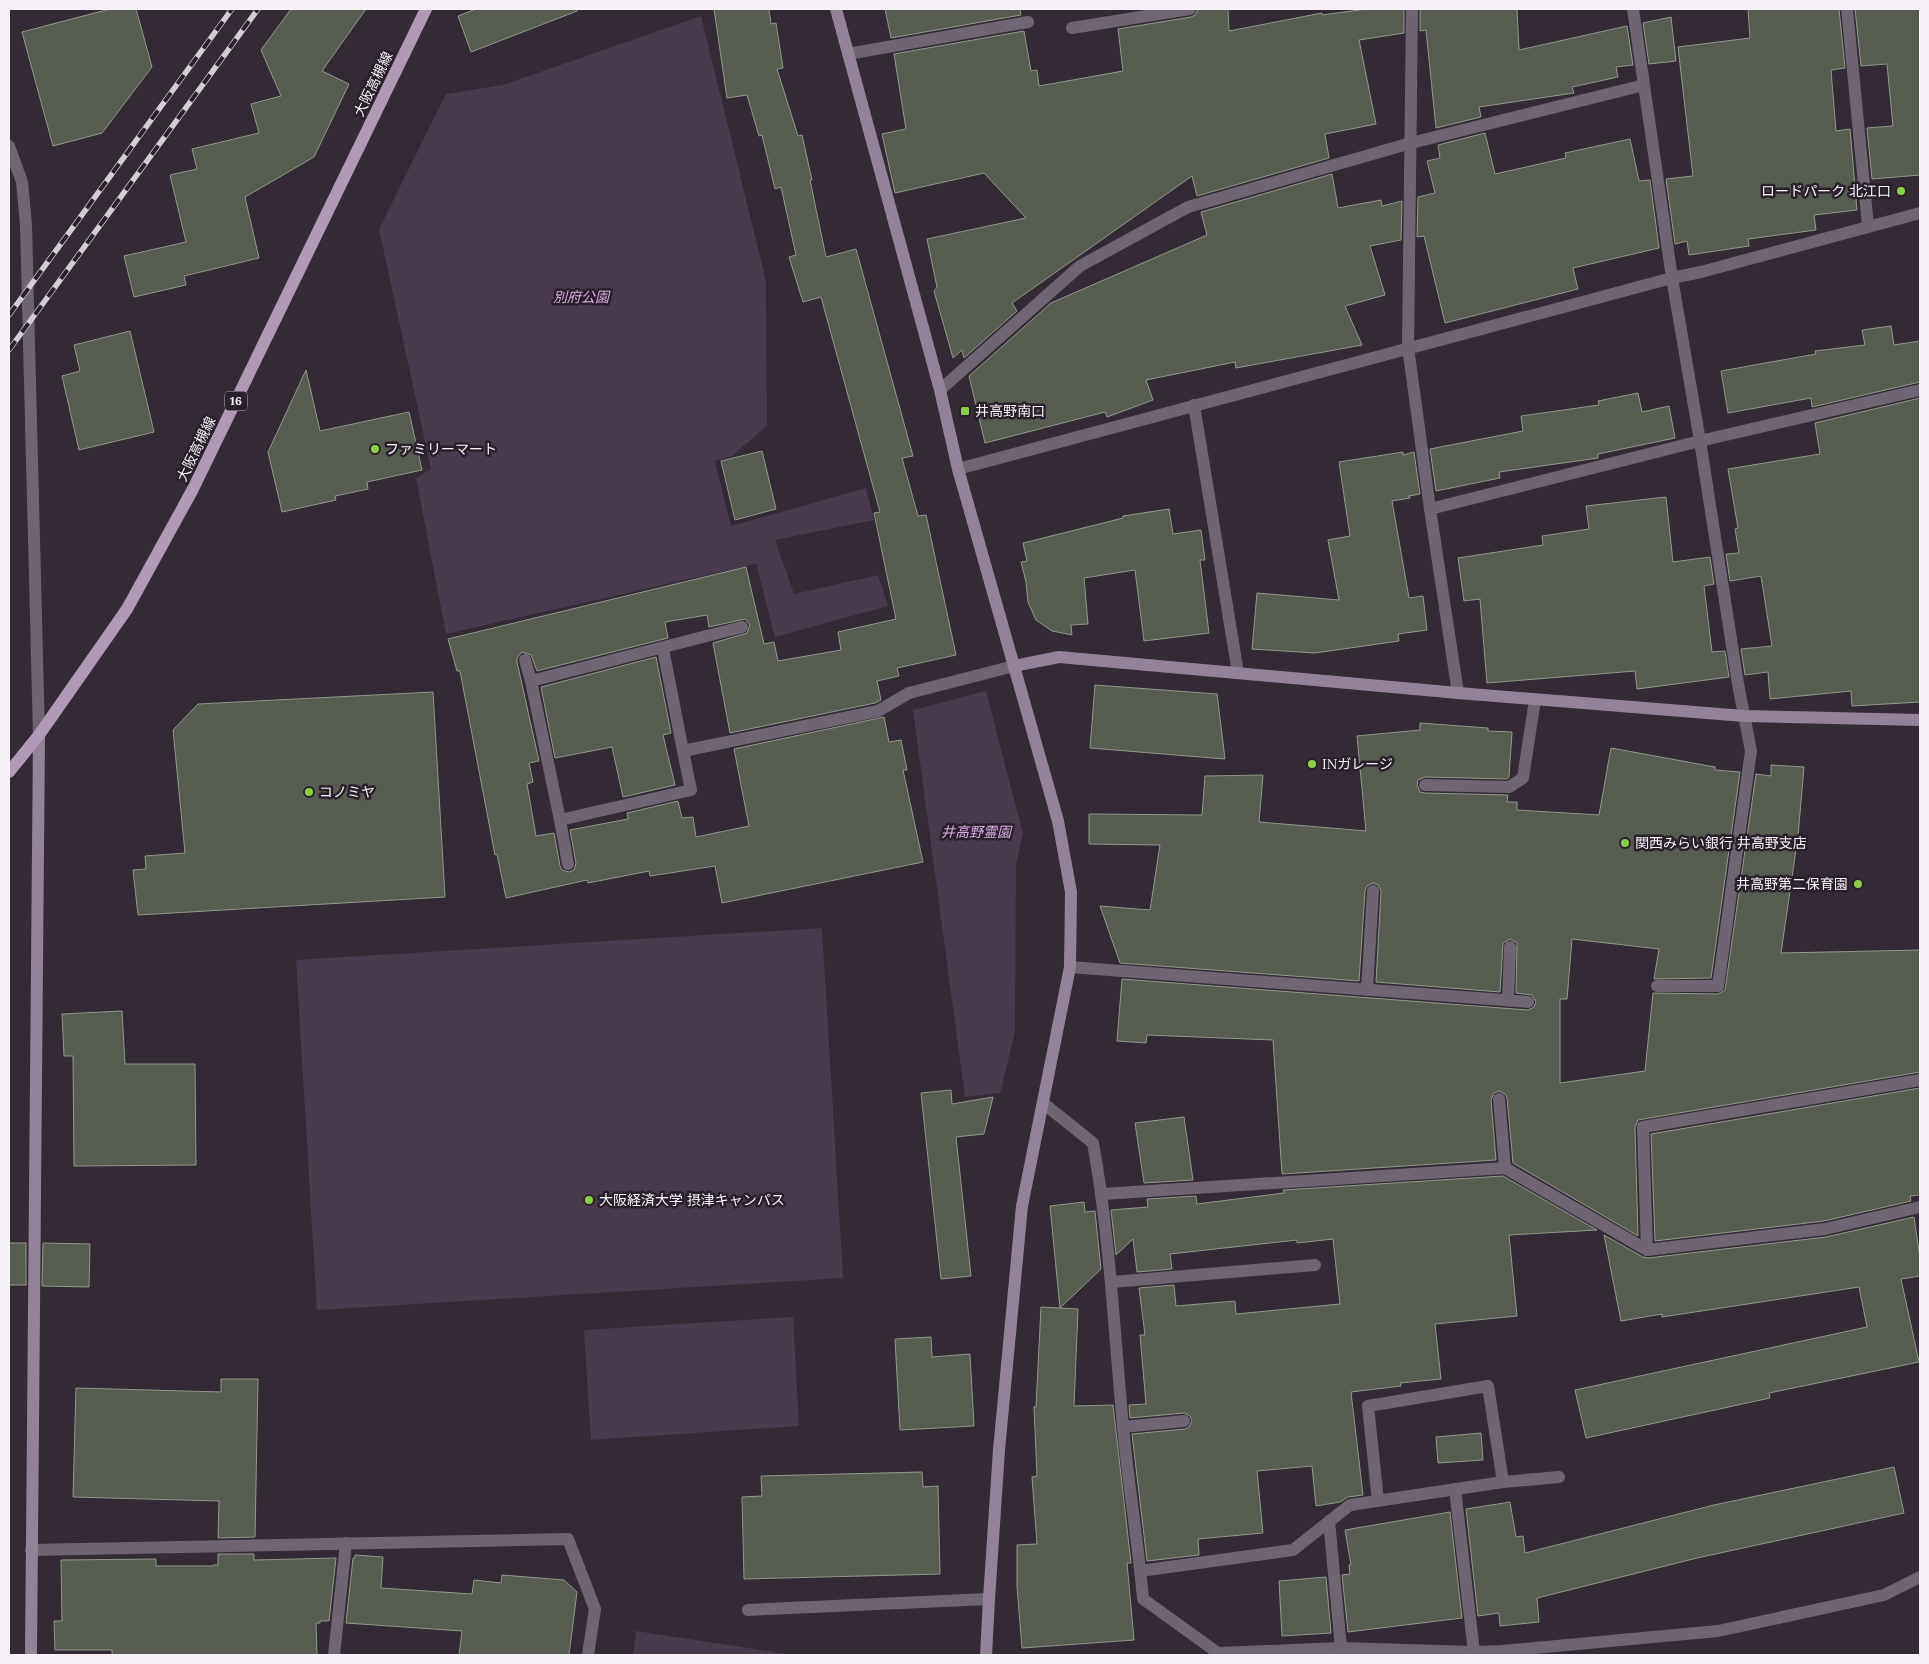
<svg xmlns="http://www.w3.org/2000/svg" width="1929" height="1664" viewBox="0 0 1929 1664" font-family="Lora,'Noto Sans JP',serif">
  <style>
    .green { fill: #4a3a4e }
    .building { fill: #565d50; stroke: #929a8c }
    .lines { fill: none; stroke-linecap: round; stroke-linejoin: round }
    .lane { stroke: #6f6472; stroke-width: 12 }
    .street { stroke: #6f6472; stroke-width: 12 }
    .secondary { stroke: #948398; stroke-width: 12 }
    .primary { stroke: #b19ab5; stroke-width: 12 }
    .rail-casing { stroke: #d4cdd5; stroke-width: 5.5 }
    .rail { stroke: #29202b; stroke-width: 4; stroke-dasharray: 11; stroke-linecap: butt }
    .poi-dot { fill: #8bce47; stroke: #29202b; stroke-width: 2 }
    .labels { text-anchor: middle; stroke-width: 5; stroke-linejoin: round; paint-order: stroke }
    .shield { fill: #29202b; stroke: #b9b2ba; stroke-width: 1 }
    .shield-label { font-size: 12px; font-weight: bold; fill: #f7f1f8 }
    .street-label { font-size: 14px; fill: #f7f1f8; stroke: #29202b }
    .poi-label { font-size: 14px; fill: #f7f1f8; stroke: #29202b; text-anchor: start }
    .park-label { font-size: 14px; font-style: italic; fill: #d9aee2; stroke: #29202b }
  </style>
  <rect width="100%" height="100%" fill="#332a35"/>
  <g class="green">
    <path d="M701,16L766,281L767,426L732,456L715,461L731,526L866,488L874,520L775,540L794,594L878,575L888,606L775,637L756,564L446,634L416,478L431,469L379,229L446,94L503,85Z"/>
    <path d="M986,691L1023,834L1016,864L1015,1032L1000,1093L965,1097L913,710Z"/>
    <path d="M822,928L843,1278L317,1310L296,960Z"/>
    <path d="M793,1317L799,1426L591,1440L584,1330Z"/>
    <path d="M636,1631L794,1655H633Z"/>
  </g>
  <g class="building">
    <path d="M110,9H136L152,67L102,133L53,146L22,32Z"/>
    <path d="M291,9H366L322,71L349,84L314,157L245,197L259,258L184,276L186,285L134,297L124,256L186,242L170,175L197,169L192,149L259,133L251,104L281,96L261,50Z"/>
    <path d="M476,9H577V11L471,52L458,16Z"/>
    <path d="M714,9H769L771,24L776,23L783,68L777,69L798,136L802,135L812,180H810L826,257L856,249L913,456L902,458L918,516L926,515L956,655L897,668L899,676L877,681L881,700L875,703L730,733L713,643L747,633L750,625L745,619L709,627L707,615L665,622L668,638L537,671L531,655L522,652L517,658V662L539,761L529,763L533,782L527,784L536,836L554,833L560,866L562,870L569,872L574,870L576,863L570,830L628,819L627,813L678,801L682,818L693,817L696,837L749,826L734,749L884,717L889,742L901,740L907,770H903L923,862L722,903L715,866L650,876L649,871L588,883L587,880L506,898L497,854L495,855L460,671H457L448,639L746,567L764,644L774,642L778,661L841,650L838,632L896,619L874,513L880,512L821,297L803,302L789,257L796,255L781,187L775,189L762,135L759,136L747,95L727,98Z"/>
    <path d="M885,9H1020L1021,15L891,38Z"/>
    <path d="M1198,9H1228L1229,31L1322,13V15L1367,9H1404V33L1359,40L1376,124L1325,134L1329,158L1197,196L1192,176L1012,303L1017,311L964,358L962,350L953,358L934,291L937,287L927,239L1026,218L984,173L895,193L882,134L906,129L894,54L1024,31L1031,71L1037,70L1039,86L1123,71L1118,29L1191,17L1195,15Z"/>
    <path d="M1420,9H1517L1519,50L1627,26L1633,65L1616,67L1618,77L1572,87L1574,93L1479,107L1481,117L1436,128L1426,30L1420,31Z"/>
    <path d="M1748,9H1839L1845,68L1831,70L1836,131L1850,129L1857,210L1814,215L1816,230L1748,239L1749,246L1689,255L1687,241L1675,244L1666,179L1693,176L1678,47L1750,38Z"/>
    <path d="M1855,9H1920V175L1872,179L1867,128L1893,126L1887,64L1861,66Z"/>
    <path d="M1671,17L1676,61L1649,64L1643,23Z"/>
    <path d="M1485,133L1495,174L1566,158L1565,153L1630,139L1639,181L1650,180L1659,248L1573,268L1578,289L1445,323L1424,236L1417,237L1418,197L1435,193L1427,161L1440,158L1438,145Z"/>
    <path d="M1332,174L1338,208L1381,200L1382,206L1402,201L1401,240L1370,246L1385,295L1345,306L1362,345L1236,368L1235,362L1146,380L1153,400L1107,417L1105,412L985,443L969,376L1051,303L1207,235L1201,212Z"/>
    <path d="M1891,326L1894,345L1920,341V382L1812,407L1811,398L1728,413L1721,371L1816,354L1815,351L1865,345L1862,330Z"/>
    <path d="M130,331L154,432L79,450L62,376L80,371L74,345Z"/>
    <path d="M306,370L320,431L409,412L422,470L367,482L368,489L335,496L336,500L282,512L268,452Z"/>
    <path d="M1638,393L1642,412L1669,406L1675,438L1598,454V458L1499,472L1500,478L1436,491L1430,449L1523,431L1521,416L1599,405L1598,401Z"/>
    <path d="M1920,398V702L1852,706L1851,691L1770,699L1768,672L1745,675L1741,649L1772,646L1761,576L1730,581L1726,554L1739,553L1735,529L1738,528L1728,469L1820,454L1815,423Z"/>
    <path d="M762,451L776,509L735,520L721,461Z"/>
    <path d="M1403,452V455L1414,452L1420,494L1409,496L1410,498L1392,501L1409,598L1423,596L1427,630L1398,634L1399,641L1315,653L1252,649L1257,593L1339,600L1328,540L1350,536L1339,462Z"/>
    <path d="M1666,497L1673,562L1710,557L1714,584L1704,586L1712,652L1725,651L1729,677L1637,689L1635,671L1487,683L1480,599L1464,601L1458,558L1543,545L1542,536L1589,529L1586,506Z"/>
    <path d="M1169,509L1173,534L1201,530L1205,560H1200L1209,633L1144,641L1135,570L1084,578L1088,624L1071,625L1072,635L1052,631L1036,620L1028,602L1026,582L1021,562L1027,561L1023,543L1123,518V516Z"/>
    <path d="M656,657L671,733L663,735L675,785L623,797L612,747L555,758L541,687Z"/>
    <path d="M1095,685L1217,694L1225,759L1090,748Z"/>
    <path d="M433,692L445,897L138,915L133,870L146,869L145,856L185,853L173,730L198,704Z"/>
    <path d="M1420,723L1488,728V731L1512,732L1509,777L1507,779L1425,777L1418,780L1417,785L1420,792L1425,793L1508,795L1507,802H1517V810L1599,815L1611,748L1715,767V770L1740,772L1711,978L1654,979L1659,949L1572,939L1567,999H1560V1083L1645,1071L1653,993L1718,994L1725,990L1756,774L1771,776V765L1804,767L1798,836L1781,953L1920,950V1072L1638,1120L1635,1127L1638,1236L1513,1163L1507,1098L1505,1094L1499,1091L1494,1093L1491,1100L1496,1160L1282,1174L1273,1040L1147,1035L1146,1043L1117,1041L1122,979L1528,1010L1534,1007L1536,1002L1532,995L1516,993L1517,943L1510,939L1503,943L1500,992L1376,982L1381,891L1378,885L1373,883L1367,886L1365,891L1359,981L1120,963L1100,906L1150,910L1160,845L1089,844V814L1202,815L1205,776L1263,775L1259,822L1366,831L1357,736L1420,730Z"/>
    <path d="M122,1011L125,1064H195L196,1165L74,1166L73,1056H64L62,1014Z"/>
    <path d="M1920,1088V1195L1910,1196L1911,1201L1824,1221L1655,1241L1651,1134Z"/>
    <path d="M951,1090L952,1104L993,1097L984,1134L956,1137L971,1276L941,1279L921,1093Z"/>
    <path d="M1184,1117L1193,1180L1144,1183L1135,1123Z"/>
    <path d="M1503,1176L1597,1230L1509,1235L1517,1316L1435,1324L1441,1379L1400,1383L1401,1386L1351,1392L1363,1495L1348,1497L1340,1502L1316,1506L1312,1466L1257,1471L1263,1533L1198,1539L1199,1555L1147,1561L1132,1434L1185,1429L1189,1427L1192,1421L1190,1416L1184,1413L1130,1418L1129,1405L1146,1404L1140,1335H1145L1139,1288L1174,1285L1176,1306L1235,1301L1236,1314L1340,1304L1333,1239L1297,1243V1240L1170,1254L1172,1269L1137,1272L1133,1239L1116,1255L1111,1210L1148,1207L1147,1199L1196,1196L1197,1204L1284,1193L1283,1190Z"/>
    <path d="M1084,1202L1085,1212L1095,1211L1101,1269L1060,1308L1050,1206Z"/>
    <path d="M1914,1217L1920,1258V1276L1901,1279L1919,1362L1769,1393L1770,1398L1586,1438L1575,1390L1867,1327L1859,1287L1662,1317V1314L1621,1321L1604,1235L1643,1257L1648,1258L1826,1237Z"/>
    <rect x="9" y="1243" width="17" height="42"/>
    <path d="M43,1243L90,1244L89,1287L42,1286Z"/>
    <path d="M1041,1307L1078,1309L1074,1406L1113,1405L1131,1563H1127L1134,1640L1022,1648L1017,1586V1545L1037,1544L1032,1477L1037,1476L1034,1407H1036Z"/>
    <path d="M931,1337L932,1357L970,1354L974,1426L900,1430L895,1339Z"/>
    <path d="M221,1379H258L255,1537L218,1538L219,1501L73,1497L76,1388L221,1392Z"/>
    <path d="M1481,1433L1483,1460L1438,1463L1436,1437Z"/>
    <path d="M1894,1467L1904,1513L1697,1558L1537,1598L1539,1622L1500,1626L1499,1613L1478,1616L1466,1509L1510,1502L1516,1537L1523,1536L1525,1553L1714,1505Z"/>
    <path d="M922,1472L923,1487L938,1486L940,1574L744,1579L742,1497L762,1496L761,1476Z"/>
    <path d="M1450,1512L1462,1618L1348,1632L1342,1575L1350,1574L1349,1565H1351L1345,1530Z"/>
    <path d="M218,1554H254V1560L336,1558L329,1621H320V1623H316L317,1655H112V1650H55L54,1621H62L61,1560L156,1559V1566H213V1565H218Z"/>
    <path d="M355,1555L383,1557L381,1588L472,1594L474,1580L501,1583L502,1575L564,1580L577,1592L569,1655H459L462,1631L346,1623L353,1558H355Z"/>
    <path d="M1326,1577L1331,1633L1282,1636L1279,1581Z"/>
  </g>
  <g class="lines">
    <g class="lane">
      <path d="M1425,785L1509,787L1523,778L1535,700"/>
      <path d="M1367,990L1373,891"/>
      <path d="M1508,1000L1510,947"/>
      <path d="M1499,1099L1505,1168"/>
      <path d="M1123,1427L1184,1421"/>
      <path d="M1503,1482L1559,1477"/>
      <path d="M748,1610L989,1599"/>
    </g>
    <g class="street">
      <path d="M1412,9L1408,347L1430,509L1458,693"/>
      <path d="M1633,9L1672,278L1700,441L1738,684L1751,751L1718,986H1657"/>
      <path d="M1847,9L1868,226"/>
      <path d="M1072,28L1190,9"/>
      <path d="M848,54L1028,22"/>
      <path d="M9,146L22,182L26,225L39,735"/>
      <path d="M940,390L1080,266L1188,207L1411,143L1644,85"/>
      <path d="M1194,405L1238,673"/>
      <path d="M958,469L1672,278L1701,272L1920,213"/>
      <path d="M1430,509L1700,441L1920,390"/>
      <path d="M742,627L531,681L560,820L691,790L683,751L878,711L909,693L1014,666"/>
      <path d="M663,649L683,751"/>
      <path d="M525,660L531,681"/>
      <path d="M560,820L568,864"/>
      <path d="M1070,967L1528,1002"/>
      <path d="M1043,1103L1093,1143C1110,1237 1114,1331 1123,1426C1128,1483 1138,1541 1143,1599L1218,1653L1341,1648L1474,1652L1502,1651L1718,1631L1884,1595L1920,1577"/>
      <path d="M1103,1194L1505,1168L1647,1250L1825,1229L1920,1207"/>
      <path d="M1647,1250L1643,1127L1920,1080"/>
      <path d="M1112,1282L1315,1265"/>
      <path d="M1455,1489L1474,1652"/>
      <path d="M1329,1521L1341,1648"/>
      <path d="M31,1550L568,1539L595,1609L588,1655"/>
      <path d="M1140,1571L1293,1550L1350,1505L1503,1482L1488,1386L1368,1406L1378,1501"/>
      <path d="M334,1655L346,1543"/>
    </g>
    <g class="secondary">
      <path d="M836,9L940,390L958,469L1058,821L1071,892L1070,967L1022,1206L999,1450L989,1599L986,1655"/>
      <path d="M1014,666L1059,657L1458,693L1744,716L1920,720"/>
      <path d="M31,1655L39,735"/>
    </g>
    <path class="primary" d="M9,772L39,735L127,609L193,489L426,9"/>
    <g class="rail-casing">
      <g id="rail">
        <path d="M9,315L232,9"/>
        <path d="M9,350L258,9"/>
      </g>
    </g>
    <use href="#rail" class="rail"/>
  </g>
  <g class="poi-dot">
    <circle cx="1901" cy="191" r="5"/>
    <rect x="960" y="406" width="10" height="10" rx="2.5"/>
    <circle cx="375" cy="449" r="5"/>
    <circle cx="1312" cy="764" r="5"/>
    <circle cx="309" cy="792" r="5"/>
    <circle cx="1625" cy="843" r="5"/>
    <circle cx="1858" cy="884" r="5"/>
    <circle cx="589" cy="1200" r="5"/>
  </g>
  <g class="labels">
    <rect class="shield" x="225" y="391.5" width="22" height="19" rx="4"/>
    <g class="shield-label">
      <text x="236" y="405">16</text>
    </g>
    <g class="street-label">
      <text transform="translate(373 84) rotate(-64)" y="5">大阪高槻線</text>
      <text transform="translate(196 449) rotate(-64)" y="5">大阪高槻線</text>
    </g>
    <g class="poi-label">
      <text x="1891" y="196" text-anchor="end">ロードパーク 北江口</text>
      <text x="975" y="416">井高野南口</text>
      <text x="385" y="454">ファミリーマート</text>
      <text x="1322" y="769">INガレージ</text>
      <text x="319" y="797">コノミヤ</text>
      <text x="1635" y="848">関西みらい銀行 井高野支店</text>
      <text x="1848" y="889" text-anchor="end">井高野第二保育園</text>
      <text x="599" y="1205">大阪経済大学 摂津キャンパス</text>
    </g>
    <g class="park-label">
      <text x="581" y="302">別府公園</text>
      <text x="976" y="837">井高野霊園</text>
    </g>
  </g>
  <rect width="1929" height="1664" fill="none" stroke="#f7f1f8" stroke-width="20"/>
</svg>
